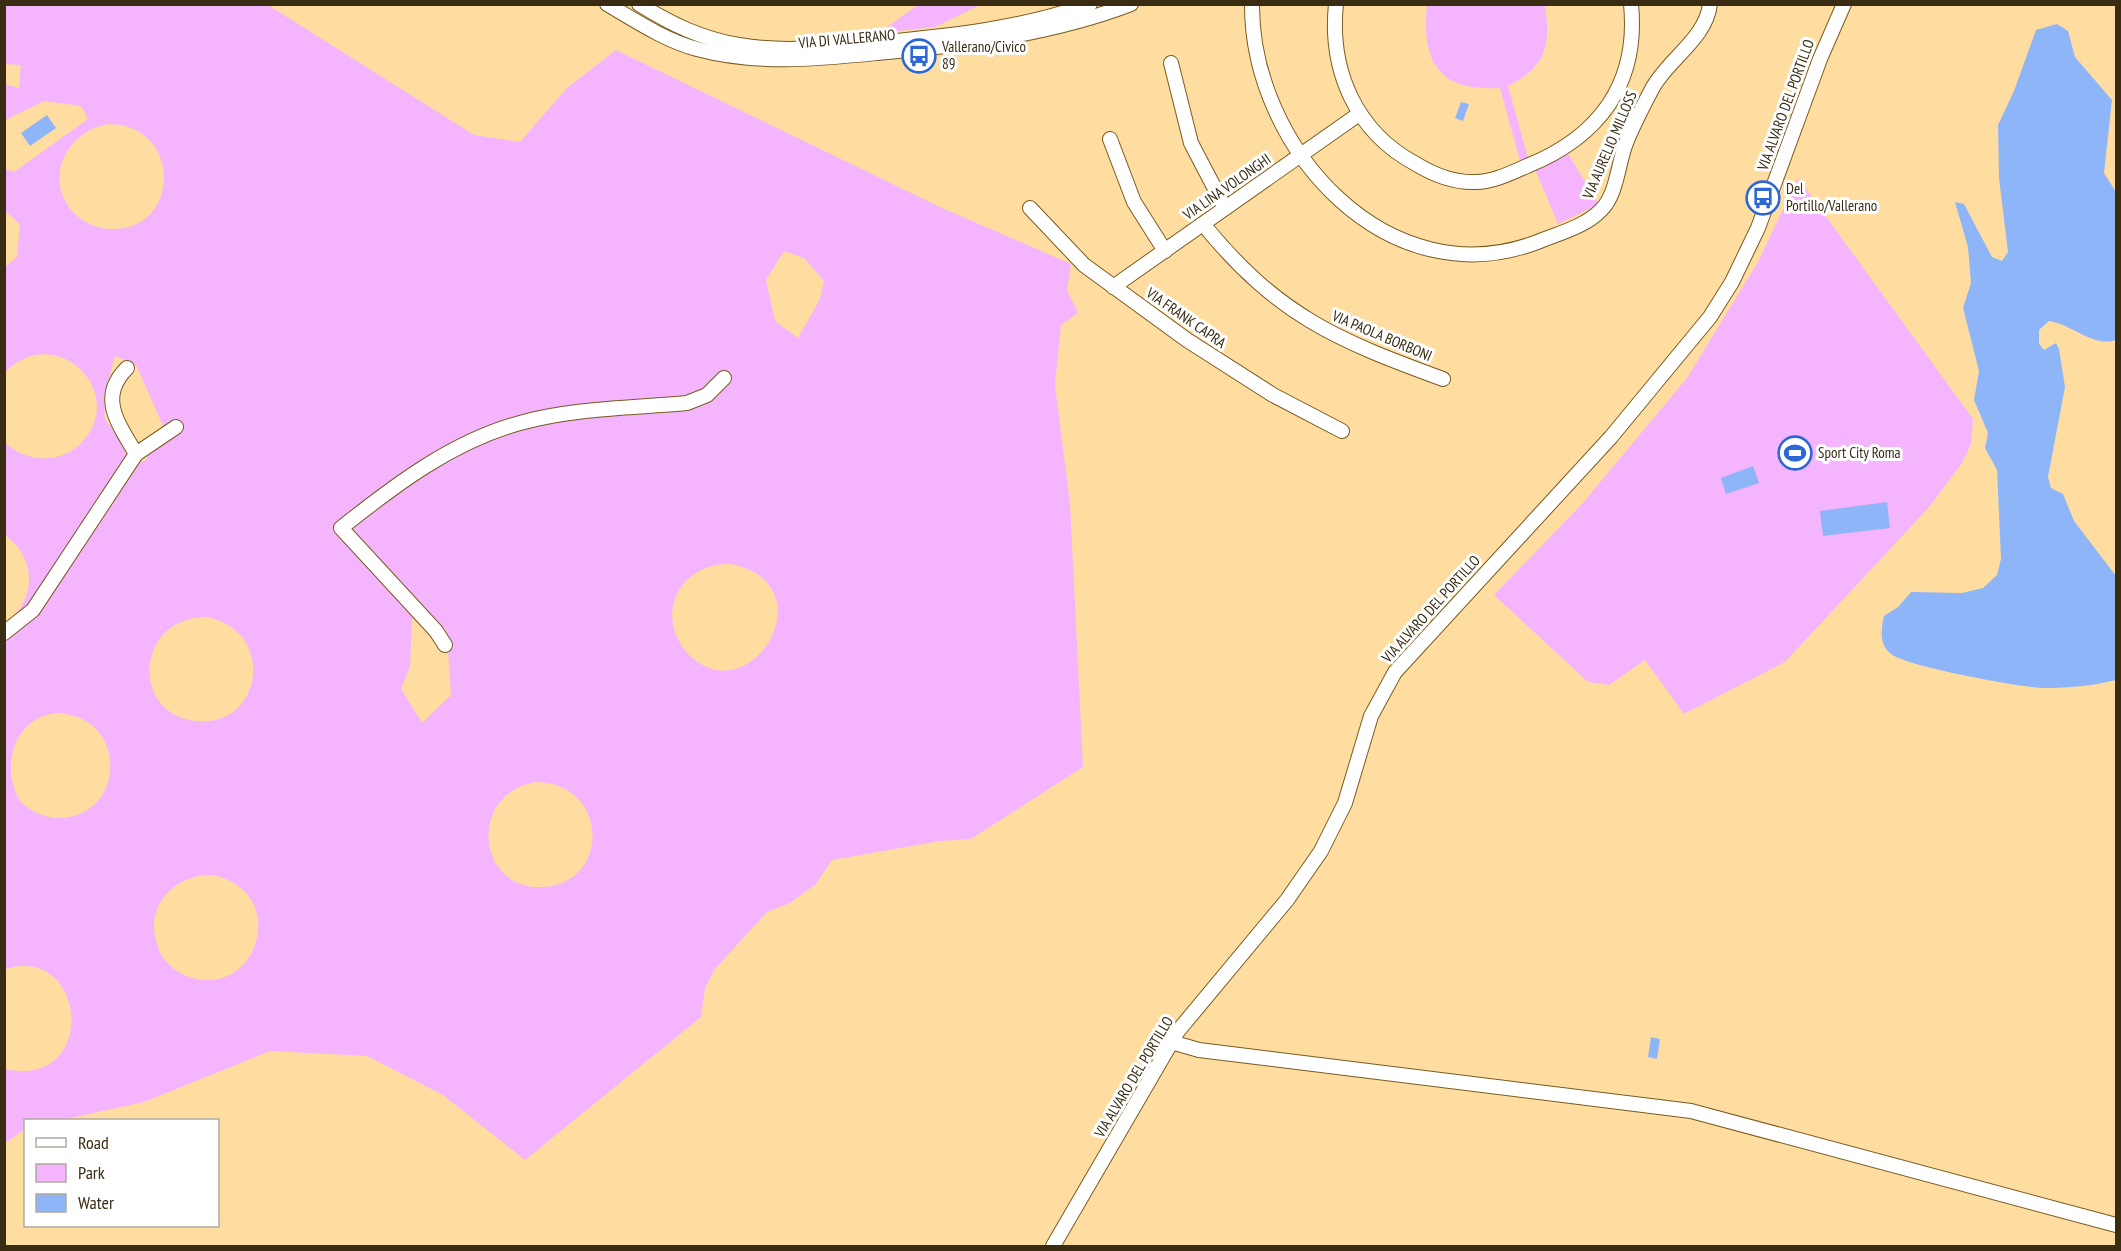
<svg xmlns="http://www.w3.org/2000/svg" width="2121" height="1251" viewBox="0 0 2121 1251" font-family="'PT Sans Narrow',sans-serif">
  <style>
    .green { fill: #f4b4fe; fill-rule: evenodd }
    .water { fill: #8fb5f9 }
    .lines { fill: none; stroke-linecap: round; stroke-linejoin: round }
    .minor-casing { stroke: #795b1f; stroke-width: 16 }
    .minor { stroke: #fff; stroke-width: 14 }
    .labels { text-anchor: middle; stroke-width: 6; stroke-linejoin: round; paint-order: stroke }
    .street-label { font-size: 15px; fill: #392c13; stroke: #fff }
    .poi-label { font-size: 15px; fill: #392c13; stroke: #fff; text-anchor: start }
  </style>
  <rect width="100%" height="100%" fill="#ffdda0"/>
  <g class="green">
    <path d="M919,4H980V5L935,27L879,33Z"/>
    <path d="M5,5H268L474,135L520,142L567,88L616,50L942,208L1071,264L1067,290L1078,313L1061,325L1055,385L1070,503L1083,767L971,839L940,841L832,860L816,884L790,903L767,912L715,969L705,988L701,1017L525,1160L443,1095L367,1056L270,1051L144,1102L61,1120H26L25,1129L5,1143V1069C99,1090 88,943 5,969V624C36,602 38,558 5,535L4,441C16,454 33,460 50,458C62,457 74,451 82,442C129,391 55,321 5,372V267L17,257L20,224L5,211V169L14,172L88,119L81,106L44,101L5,120V84L19,88L21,65L5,64ZM109,124C183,125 181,231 111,229C97,229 83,222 74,213C42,179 67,130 109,124ZM784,251L804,258L824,281L820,299L798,338L775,321L766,280ZM115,356L136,365L164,428L145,461H127L122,441L105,420L104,396ZM731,564C830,584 750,718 687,653C676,640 670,623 673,606C679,578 704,563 731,564ZM207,617C277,631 263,728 196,721C129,714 136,616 207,617ZM412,618L448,649L451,695L422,723L401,689L410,667ZM55,713C130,714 127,819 57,818C43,817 30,811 20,801C0,768 13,719 55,713ZM537,782C609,784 611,883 543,887C476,891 467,792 537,782ZM212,875C293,891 257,1003 187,976C173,971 161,959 157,944C144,906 175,874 212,875Z"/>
    <path d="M1427,5H1545C1551,46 1546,67 1508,86L1528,158L1520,161L1500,88C1439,92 1421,62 1427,5Z"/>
    <path d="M1568,154L1599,204L1558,224L1535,169Z"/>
    <path d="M1798,178L1973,419L1971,444L1962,463L1930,506L1785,662L1684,714L1645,660L1609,685L1588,682L1494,595L1582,504L1687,378L1758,262Z"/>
  </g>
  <g class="water">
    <path d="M2057,24L2068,31L2075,57L2112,100L2104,173L2116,192V340C2093,348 2072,324 2049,321L2039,330V344L2044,350L2056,343L2059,349L2065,387L2048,477L2051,488L2063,494L2074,521L2116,576V680C2092,686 2069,688 2044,688C2023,688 1905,666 1891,654C1879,645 1881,629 1884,616L1898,607L1911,592L1962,593L1983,588L1997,575L2001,559L1997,470L1985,448L1988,433L1974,400L1979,371L1963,308L1971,283L1968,247L1955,202L1964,204L1992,257L2002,261L2008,252L1999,178L1998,125L2014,91L2036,30Z"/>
    <path d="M1461,102L1469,104L1463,121L1455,118Z"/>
    <path d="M47,115L56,128L30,146L21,133Z"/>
    <path d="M1753,466L1759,483L1726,494L1721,478Z"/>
    <path d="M1887,502L1890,528L1823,536L1820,511Z"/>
    <path d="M1651,1037L1660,1039L1657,1059L1648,1057Z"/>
  </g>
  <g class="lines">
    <g class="minor-casing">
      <g id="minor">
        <path d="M607,4C636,21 664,40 697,49C757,65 816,59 877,53C960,46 1053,34 1131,4"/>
        <path d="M639,4C671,24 702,39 739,45C785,53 830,47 875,43C947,36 1021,29 1090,4"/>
        <path d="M1252,4C1251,148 1389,301 1540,241C1560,233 1586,226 1601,210C1617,195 1618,163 1626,143C1633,125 1643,106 1652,89C1667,60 1706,39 1710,4"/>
        <path d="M1336,4C1329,71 1356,132 1416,164C1434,175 1454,183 1476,182C1493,182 1511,173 1527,166C1599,137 1639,84 1631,4"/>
        <path d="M1171,63L1191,143L1225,208"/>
        <path d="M1110,139L1134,202L1165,251"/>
        <path d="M1030,208L1084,265L1187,340L1273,395L1342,431"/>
        <path d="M1203,224C1277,315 1336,340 1443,379"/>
        <path d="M1113,287L1359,114"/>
        <path d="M127,368C97,398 119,424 136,454"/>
        <path d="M4,633L33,610L136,454L176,427"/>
        <path d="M445,645L436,631L341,528C395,485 453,441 520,423C573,408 633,408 687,403L707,395L724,378"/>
        <path d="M1171,1042L1199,1050L1691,1111L2116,1225"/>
        <path d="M1053,1246L1178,1031L1287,900L1321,851L1345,803L1371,716L1395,672L1611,437L1710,317L1732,282L1758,228L1820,59L1844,4"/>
      </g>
    </g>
    <use href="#minor" class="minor"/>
  </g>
  <defs>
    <g id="bus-ring" transform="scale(1.725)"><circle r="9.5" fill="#fff" stroke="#2d67d5" stroke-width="1.5"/><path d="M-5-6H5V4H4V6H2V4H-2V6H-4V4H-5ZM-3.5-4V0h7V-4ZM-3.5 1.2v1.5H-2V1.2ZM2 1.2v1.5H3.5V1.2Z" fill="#2d67d5"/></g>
    <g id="stadium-ring" transform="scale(1.725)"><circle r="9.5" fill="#fff" stroke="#2d67d5" stroke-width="1.5"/><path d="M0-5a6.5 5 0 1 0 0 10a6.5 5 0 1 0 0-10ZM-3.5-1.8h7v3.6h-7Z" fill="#2d67d5"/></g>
  </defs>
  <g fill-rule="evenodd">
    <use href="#bus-ring" x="919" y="56"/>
    <use href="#bus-ring" x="1763" y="198"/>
    <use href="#stadium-ring" x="1795" y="453"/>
  </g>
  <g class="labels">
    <g class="street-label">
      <text transform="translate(847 39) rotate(-5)" y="5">VIA DI VALLERANO</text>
      <text transform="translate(1786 105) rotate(-70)" y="5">VIA ALVARO DEL PORTILLO</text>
      <text transform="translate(1610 145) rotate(-67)" y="5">VIA AURELIO MILLOSS</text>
      <text transform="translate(1227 187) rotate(-35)" y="5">VIA LINA VOLONGHI</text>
      <text transform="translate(1186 318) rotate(35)" y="5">VIA FRANK CAPRA</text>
      <text transform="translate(1382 336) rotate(23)" y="5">VIA PAOLA BORBONI</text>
      <text transform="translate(1431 609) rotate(-48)" y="5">VIA ALVARO DEL PORTILLO</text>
      <text transform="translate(1134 1077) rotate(-59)" y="5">VIA ALVARO DEL PORTILLO</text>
    </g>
    <g class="poi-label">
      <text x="942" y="52">Vallerano/Civico<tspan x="942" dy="17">89</tspan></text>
      <text x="1786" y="194">Del<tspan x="1786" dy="17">Portillo/Vallerano</tspan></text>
      <text x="1818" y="458">Sport City Roma</text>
    </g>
  </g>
  <rect width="2121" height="1251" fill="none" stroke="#392c13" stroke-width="12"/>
  <rect x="24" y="1119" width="195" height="108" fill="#ffffff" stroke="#b0aba1" stroke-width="1.5"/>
  <rect x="36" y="1138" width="30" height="9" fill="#ffffff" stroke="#b0aba1" stroke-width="1.5"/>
  <text x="78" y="1149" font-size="18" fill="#392c13">Road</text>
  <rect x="36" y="1164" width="30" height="18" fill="#f4b4fe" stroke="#b0aba1" stroke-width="1.5"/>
  <text x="78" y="1179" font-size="18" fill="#392c13">Park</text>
  <rect x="36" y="1194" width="30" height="18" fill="#8fb5f9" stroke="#b0aba1" stroke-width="1.5"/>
  <text x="78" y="1209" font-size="18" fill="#392c13">Water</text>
</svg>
